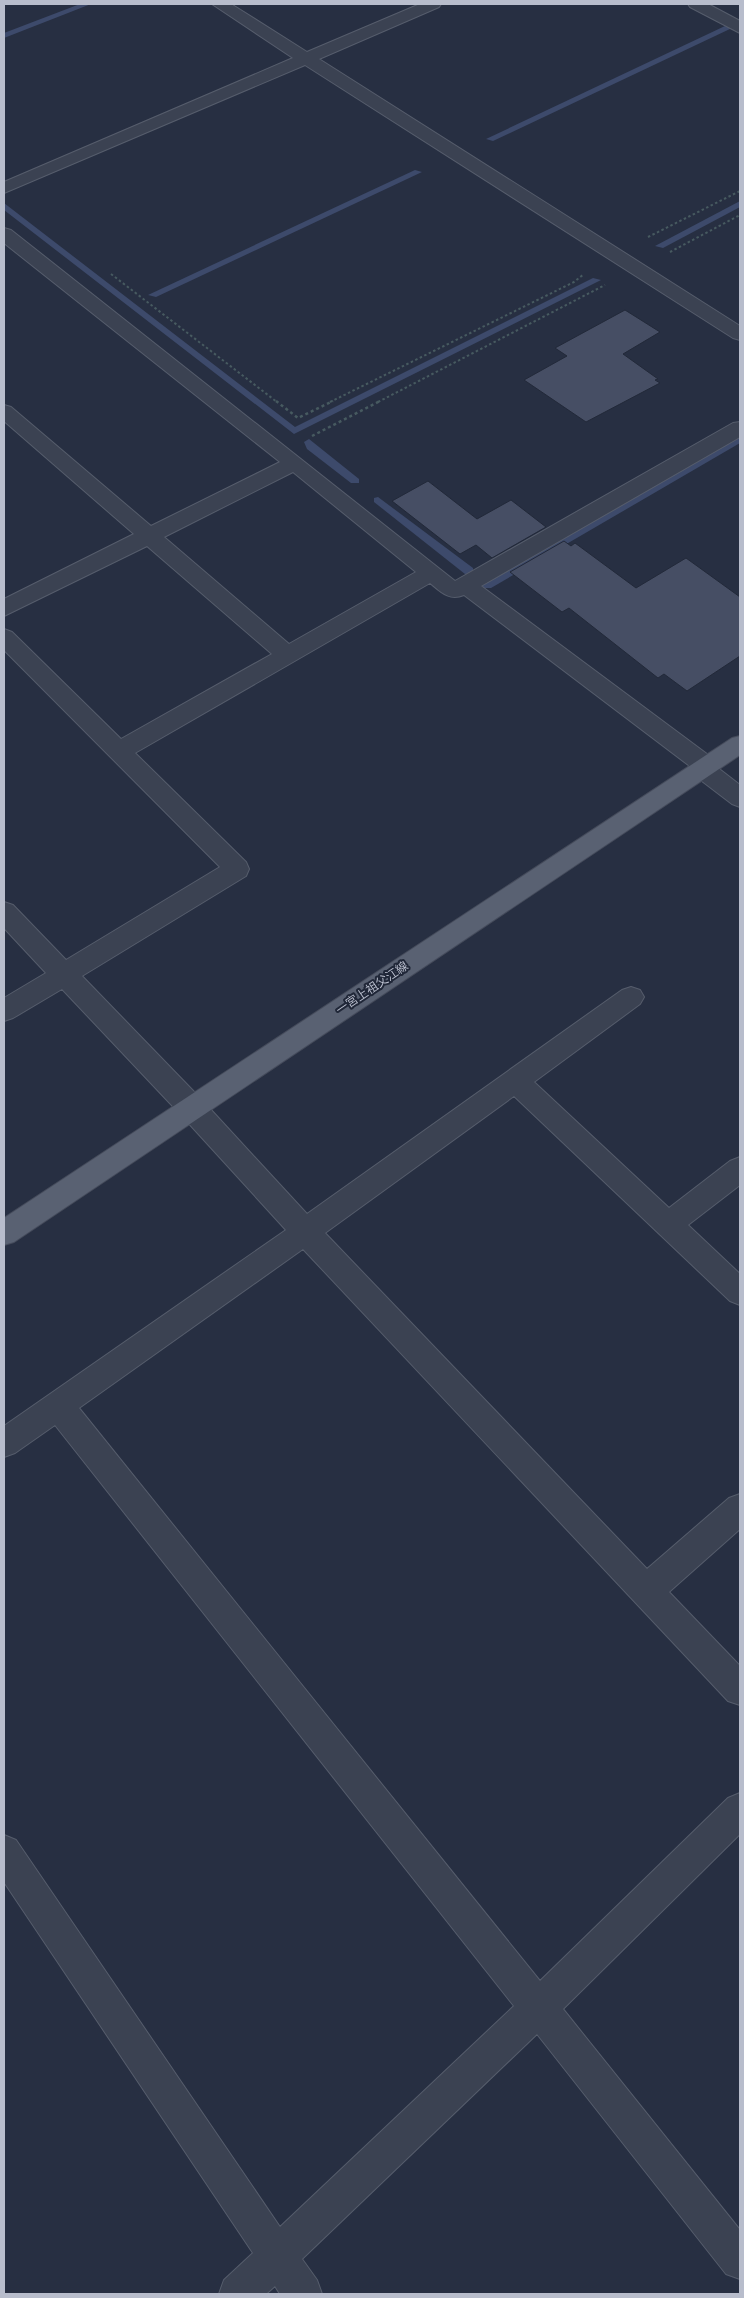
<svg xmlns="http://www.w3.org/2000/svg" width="744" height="2298" viewBox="0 0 744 2298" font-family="'Roboto Condensed','Noto Sans JP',sans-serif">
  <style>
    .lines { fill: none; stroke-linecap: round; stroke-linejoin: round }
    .stream { fill: #3d4a6b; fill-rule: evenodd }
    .building { fill: #464e64; stroke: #222939 }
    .minor-casing { stroke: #565d6c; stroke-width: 2 }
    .major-casing { stroke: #454b5b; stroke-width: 2 }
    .path-far1 { stroke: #475a60; stroke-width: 2; stroke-dasharray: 2.5 2.5; stroke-linecap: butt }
    .path { stroke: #475a60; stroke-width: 2.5; stroke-dasharray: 3 3; stroke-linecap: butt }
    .minor { fill: #3b4252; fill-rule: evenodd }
    .major { fill: #596172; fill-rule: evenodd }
    .labels { text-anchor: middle; stroke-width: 4; stroke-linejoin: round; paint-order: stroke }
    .street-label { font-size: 12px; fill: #b8bdcc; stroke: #202738 }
  </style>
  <rect width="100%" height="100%" fill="#272f42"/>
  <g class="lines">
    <g class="stream">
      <path d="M80,4H91L4,38V33Z"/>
      <path d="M725,26L732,28L493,141L486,139Z"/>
      <path d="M415,170L422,172L156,297L148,295Z"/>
      <path d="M740,201V207L663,248L655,246Z"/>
      <path d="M4,203L295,427L593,278L601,280L294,434L4,210Z"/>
      <path d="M740,436V443L491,588H483L482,585Z"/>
      <path d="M309,439L359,479V483H351L307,449L304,442Z"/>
      <path d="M378,497L473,568V574H465L374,502V498Z"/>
    </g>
  </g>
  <g class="building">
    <path d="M625,310L660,332L623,354L658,379L655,380L660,383L586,422L524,380L567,356L555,348Z"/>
    <path d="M428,481L477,519L511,500L546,527L492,558L476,545L460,554L392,501Z"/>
    <path d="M564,541L571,546L575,543L636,588L686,558L740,597V656L687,691L664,674L658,678L569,608L562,612L510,572Z"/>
  </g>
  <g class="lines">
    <g class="minor-casing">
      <g id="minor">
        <path d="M212,4H231L307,52L420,4H441L439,7L319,59L740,326V340L733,338L305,65L4,193V182L293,58Z"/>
        <path d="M688,4H708L740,21V33L690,7Z"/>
        <path d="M4,228L11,230L455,581L733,423L740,422V437L481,586L715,760L719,766L718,768L740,785V807L732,804L694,775L690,769L691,767L464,595C449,601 441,592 430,583L135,753L246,862L249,869L246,876L82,976L202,1100L307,1214L622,990L631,987L640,990L644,997L640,1004L534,1082L669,1208L730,1161L740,1157V1185L688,1225L740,1274V1305L730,1301L514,1096L325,1233L647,1569L729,1498L740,1494V1529L669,1592L740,1666V1705L728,1701L303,1249L79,1408L540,1981L728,1798L740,1793V1834L563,2009L740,2230V2279L726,2274L537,2034L302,2259L317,2280L322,2294H280L275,2286L266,2294H219L224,2280L253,2253L4,1882V1835L16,1840L280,2227L514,2006L55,1425L15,1453L4,1457V1426L286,1230L182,1116L62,989L13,1018L4,1021V998L46,973L4,928V902L13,905L66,960L220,867L4,650V629L12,632L121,739L272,654L147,546L4,616V599L134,534L4,421V405L11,407L151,526L280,462L4,243ZM293,472L416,572L289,644L164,537Z"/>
      </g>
    </g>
    <g class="major-casing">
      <path id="major" d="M740,736V755L14,1242L4,1245V1218L732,738Z"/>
    </g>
    <g class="path-far1">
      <path d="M648,237L740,191"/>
      <path d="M670,252L740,215"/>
      <path d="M111,274L277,402"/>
      <path d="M330,402L574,282L584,274"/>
      <path d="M378,402L605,285"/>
    </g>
    <g class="path">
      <path d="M276,401L298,418L333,401"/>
      <path d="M312,436L380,401"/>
    </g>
    <use href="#minor" class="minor"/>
    <use href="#major" class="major"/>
  </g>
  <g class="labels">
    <g class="street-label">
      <text transform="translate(372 988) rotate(-34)" y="4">一宮上祖父江線</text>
    </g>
  </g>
  <rect width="744" height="2298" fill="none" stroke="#b8bdcc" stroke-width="10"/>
</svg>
